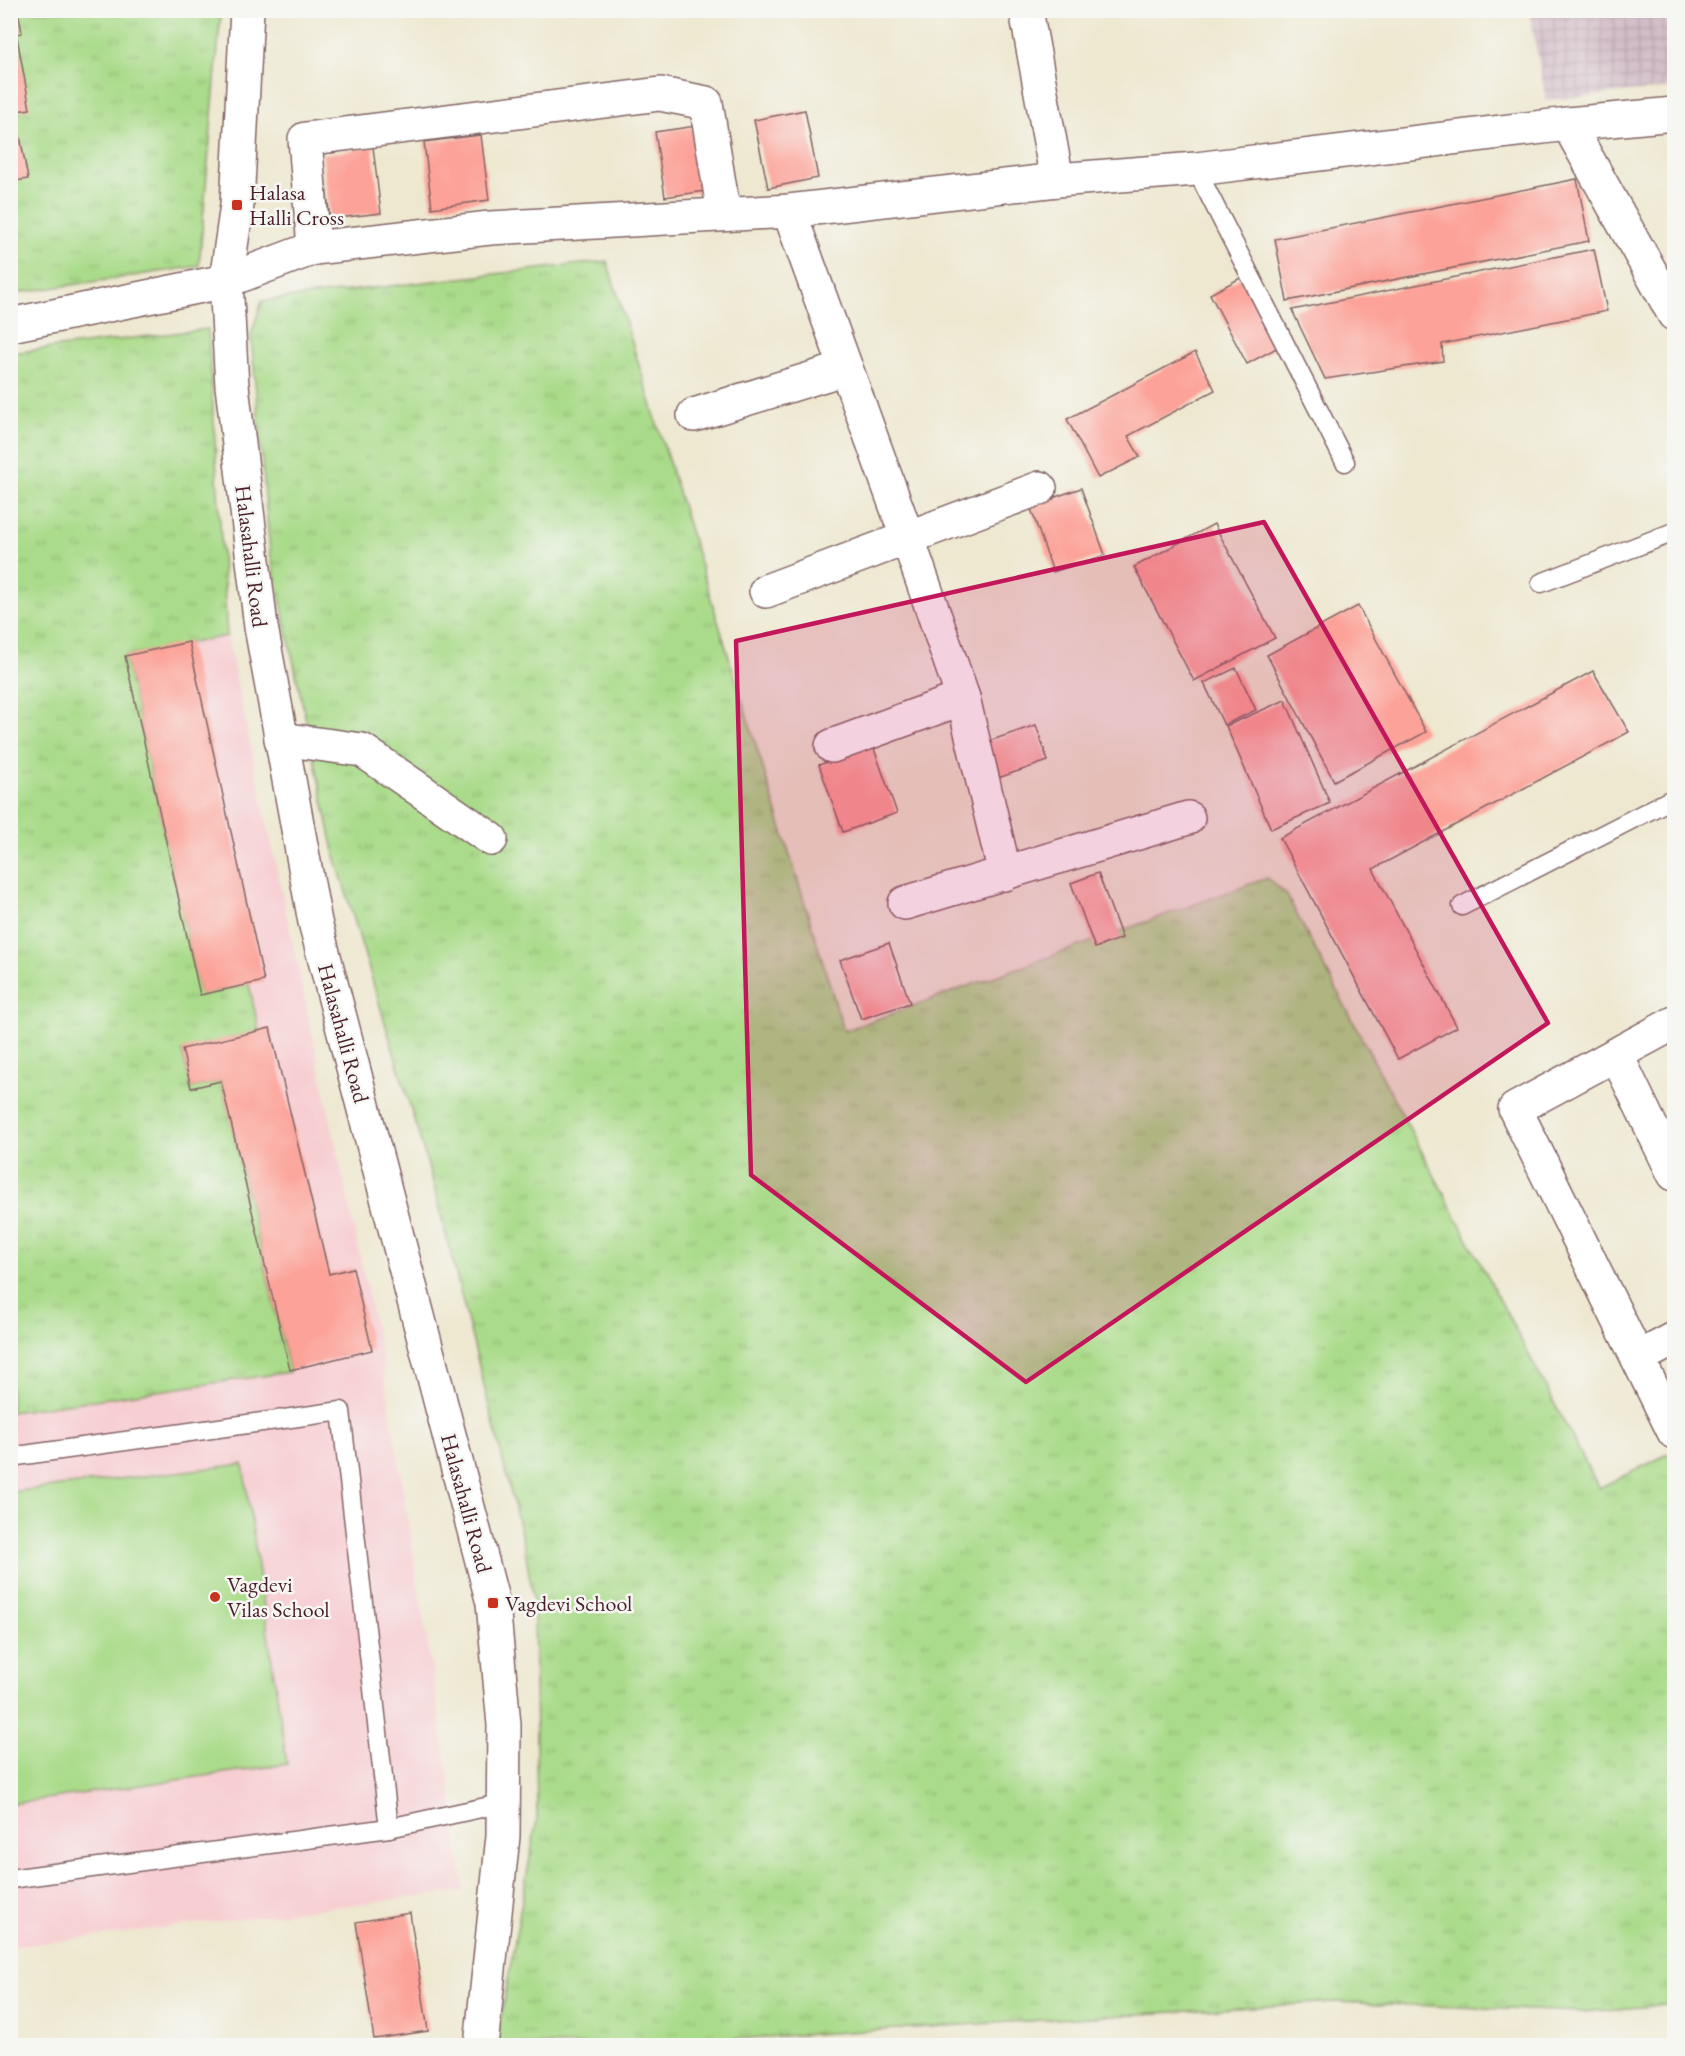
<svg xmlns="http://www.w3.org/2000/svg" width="1685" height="2056" viewBox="0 0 1685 2056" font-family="'EB Garamond',serif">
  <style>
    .built { fill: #f7cfd3 }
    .industrial { fill: url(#industrial-grid) }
    .grass { fill: url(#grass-tufts); stroke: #7a7d5a; stroke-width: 1.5 }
    .pitch { fill: #aadb8a; stroke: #7a7d5a; stroke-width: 1.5 }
    .building { fill: #fca298 }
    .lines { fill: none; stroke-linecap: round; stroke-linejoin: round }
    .lane-casing { stroke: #836565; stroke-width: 21 }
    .street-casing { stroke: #836565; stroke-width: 36 }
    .secondary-casing { stroke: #836565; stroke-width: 36 }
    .lane { stroke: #fff; stroke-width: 18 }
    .street { stroke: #fff; stroke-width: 33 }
    .secondary { stroke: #fff; stroke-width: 33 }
    .marked { fill: #c2185b; fill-opacity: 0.2; stroke: #c2185b; stroke-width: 4.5; stroke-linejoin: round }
    .poi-dot { fill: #c8321e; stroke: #f6f6f2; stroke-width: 2 }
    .labels { text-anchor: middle; stroke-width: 5; stroke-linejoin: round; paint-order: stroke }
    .poi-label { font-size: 22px; fill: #4a1f2b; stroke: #f6f6f2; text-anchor: start }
    .street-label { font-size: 22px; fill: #4a1f2b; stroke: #f6f6f2 }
  </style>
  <defs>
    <pattern id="industrial-grid" width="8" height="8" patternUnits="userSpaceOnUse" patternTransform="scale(1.5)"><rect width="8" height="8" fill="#d2bdc7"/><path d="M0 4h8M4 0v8" fill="none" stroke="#b6a2ab"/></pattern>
    <pattern id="grass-tufts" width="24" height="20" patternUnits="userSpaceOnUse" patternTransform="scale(1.5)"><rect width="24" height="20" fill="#aadb8a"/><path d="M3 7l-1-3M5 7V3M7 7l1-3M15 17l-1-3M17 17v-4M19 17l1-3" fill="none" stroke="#94bc77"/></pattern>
  </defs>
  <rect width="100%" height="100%" fill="#f6f6f2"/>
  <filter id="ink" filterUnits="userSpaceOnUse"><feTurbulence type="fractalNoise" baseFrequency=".0167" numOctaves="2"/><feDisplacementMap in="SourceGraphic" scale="12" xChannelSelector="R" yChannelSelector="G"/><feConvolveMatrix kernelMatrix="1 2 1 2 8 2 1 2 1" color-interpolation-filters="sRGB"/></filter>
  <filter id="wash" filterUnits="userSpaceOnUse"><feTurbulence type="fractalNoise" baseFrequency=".008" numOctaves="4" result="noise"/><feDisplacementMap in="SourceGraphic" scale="24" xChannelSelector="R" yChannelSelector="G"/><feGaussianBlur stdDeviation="1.35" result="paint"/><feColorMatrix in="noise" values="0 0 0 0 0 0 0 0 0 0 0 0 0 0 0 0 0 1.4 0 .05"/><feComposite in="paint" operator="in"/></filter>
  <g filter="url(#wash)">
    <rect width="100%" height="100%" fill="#eee8d0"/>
    <path class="built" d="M227,636L382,1359L450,1783L464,1891L11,1947L10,1412L290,1372L221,1082L191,1088L182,1049L248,984L200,995L125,656Z"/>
    <path class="industrial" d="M1529,11H1674V88L1546,100Z"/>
    <g class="grass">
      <path d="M10,11H221L199,266L11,294Z"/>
      <path d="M607,261L844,1031L1267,878L1286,894L1599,1488L1674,1451V2004L1583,2012L1335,2002L701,2041L699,2045H496L537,1819L534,1604L525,1549L432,1179L335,856L270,552L251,335L262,301Z"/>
      <path d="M208,329L227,636L125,656L200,995L249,984L259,1031L182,1050L191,1088L221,1081L290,1372L11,1412L10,353Z"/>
    </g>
    <path class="pitch" d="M243,1464L287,1764L11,1804V1492Z"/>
    <g id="blocks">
      <g class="building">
        <path d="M10,10H18L22,33L10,35Z"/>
        <path d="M17,37L30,109L10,112V39Z"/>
        <path d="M805,110L818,178L768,188L754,120Z"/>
        <path d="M703,125L712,190L665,197L655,132Z"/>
        <path d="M481,135L489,200L432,208L424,142Z"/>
        <path d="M20,136L28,179L10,182V137Z"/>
        <path d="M373,147L381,213L330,219L322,154Z"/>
        <path d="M1577,179L1589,241L1287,301L1275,239Z"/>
        <path d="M1594,249L1607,311L1442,344L1443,361L1325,379L1292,310Z"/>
        <path d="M1246,275L1282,345L1247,364L1210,294Z"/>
        <path d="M1195,352L1215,390L1128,436L1140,457L1098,478L1067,419Z"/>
        <path d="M1081,488L1105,555L1053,572L1030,506Z"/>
        <path d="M1214,524L1275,638L1194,681L1134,567Z"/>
        <path d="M1358,606L1426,732L1334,781L1267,655Z"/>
        <path d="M189,642L264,981L200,995L125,656Z"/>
        <path d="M1236,668L1256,710L1224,725L1204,683Z"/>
        <path d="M1593,671L1629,732L1373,869L1457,1027L1398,1059L1280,838Z"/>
        <path d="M1285,700L1330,803L1271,829L1226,726Z"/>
        <path d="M1036,725L1048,761L998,778L986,742Z"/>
        <path d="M873,746L897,813L843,832L819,765Z"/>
        <path d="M1098,873L1122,938L1095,948L1071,883Z"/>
        <path d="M889,943L910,1003L861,1019L840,960Z"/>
        <path d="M270,1028L329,1274L353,1268L372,1350L290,1370L221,1081L191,1088L182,1049Z"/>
        <path d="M410,1913L428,2031L374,2039L356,1922Z"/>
      </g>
    </g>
  </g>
  <g filter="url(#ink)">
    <use href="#blocks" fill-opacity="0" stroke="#836565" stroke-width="1.5"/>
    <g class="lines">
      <g class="lane-casing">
        <g id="lane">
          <path d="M1196,169L1345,462"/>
          <path d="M1541,583L1674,532"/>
          <path d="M1462,906L1674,798"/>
          <path d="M10,1457L341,1411L389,1828"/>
          <path d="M10,1879L389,1828L504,1803"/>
        </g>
      </g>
      <g class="street-casing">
        <g id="street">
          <path d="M1026,10L1057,180"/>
          <path d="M1568,124L1674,314"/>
          <path d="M789,211L908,539L963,698L1005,874"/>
          <path d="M314,248L305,139L660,94L706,103L724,214"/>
          <path d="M226,281L314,248L490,228L789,211L1057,180L1196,169L1568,124L1674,114"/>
          <path d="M694,415L846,368"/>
          <path d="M766,591L1040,488"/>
          <path d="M281,739L362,750L491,839"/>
          <path d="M832,746L963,698"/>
          <path d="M905,903L1188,818"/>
          <path d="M1674,1023L1515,1109L1674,1432"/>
          <path d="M1616,1054L1674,1174"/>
          <path d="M1638,1358L1674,1339"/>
        </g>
      </g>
      <g class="secondary-casing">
        <g id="secondary">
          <path d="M247,10L237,205L226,281L232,386L261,627L315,922L493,1603L504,1725L503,1836L481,2046"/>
          <path d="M10,325L226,281"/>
        </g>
      </g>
      <use href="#lane" class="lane"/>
      <use href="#street" class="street"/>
      <use href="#secondary" class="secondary"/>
    </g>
  </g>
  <path class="marked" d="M1264,522L1548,1023L1026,1382L751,1175L736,641Z"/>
  <g class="poi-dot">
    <rect x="231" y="199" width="12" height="12" rx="3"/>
    <circle cx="215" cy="1597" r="6"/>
    <rect x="487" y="1597" width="12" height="12" rx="3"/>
  </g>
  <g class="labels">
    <g class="poi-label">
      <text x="249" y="200">Halasa<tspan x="249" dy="25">Halli Cross</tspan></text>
      <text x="227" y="1592">Vagdevi<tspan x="227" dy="25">Vilas School</tspan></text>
      <text x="505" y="1611">Vagdevi School</text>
    </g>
    <g class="street-label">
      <text transform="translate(252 556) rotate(83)" y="8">Halasahalli Road</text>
      <text transform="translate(344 1033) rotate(75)" y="8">Halasahalli Road</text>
      <text transform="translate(467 1503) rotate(75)" y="8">Halasahalli Road</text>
    </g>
  </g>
  <rect width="1685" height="2056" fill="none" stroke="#f6f6f2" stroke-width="36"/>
</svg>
